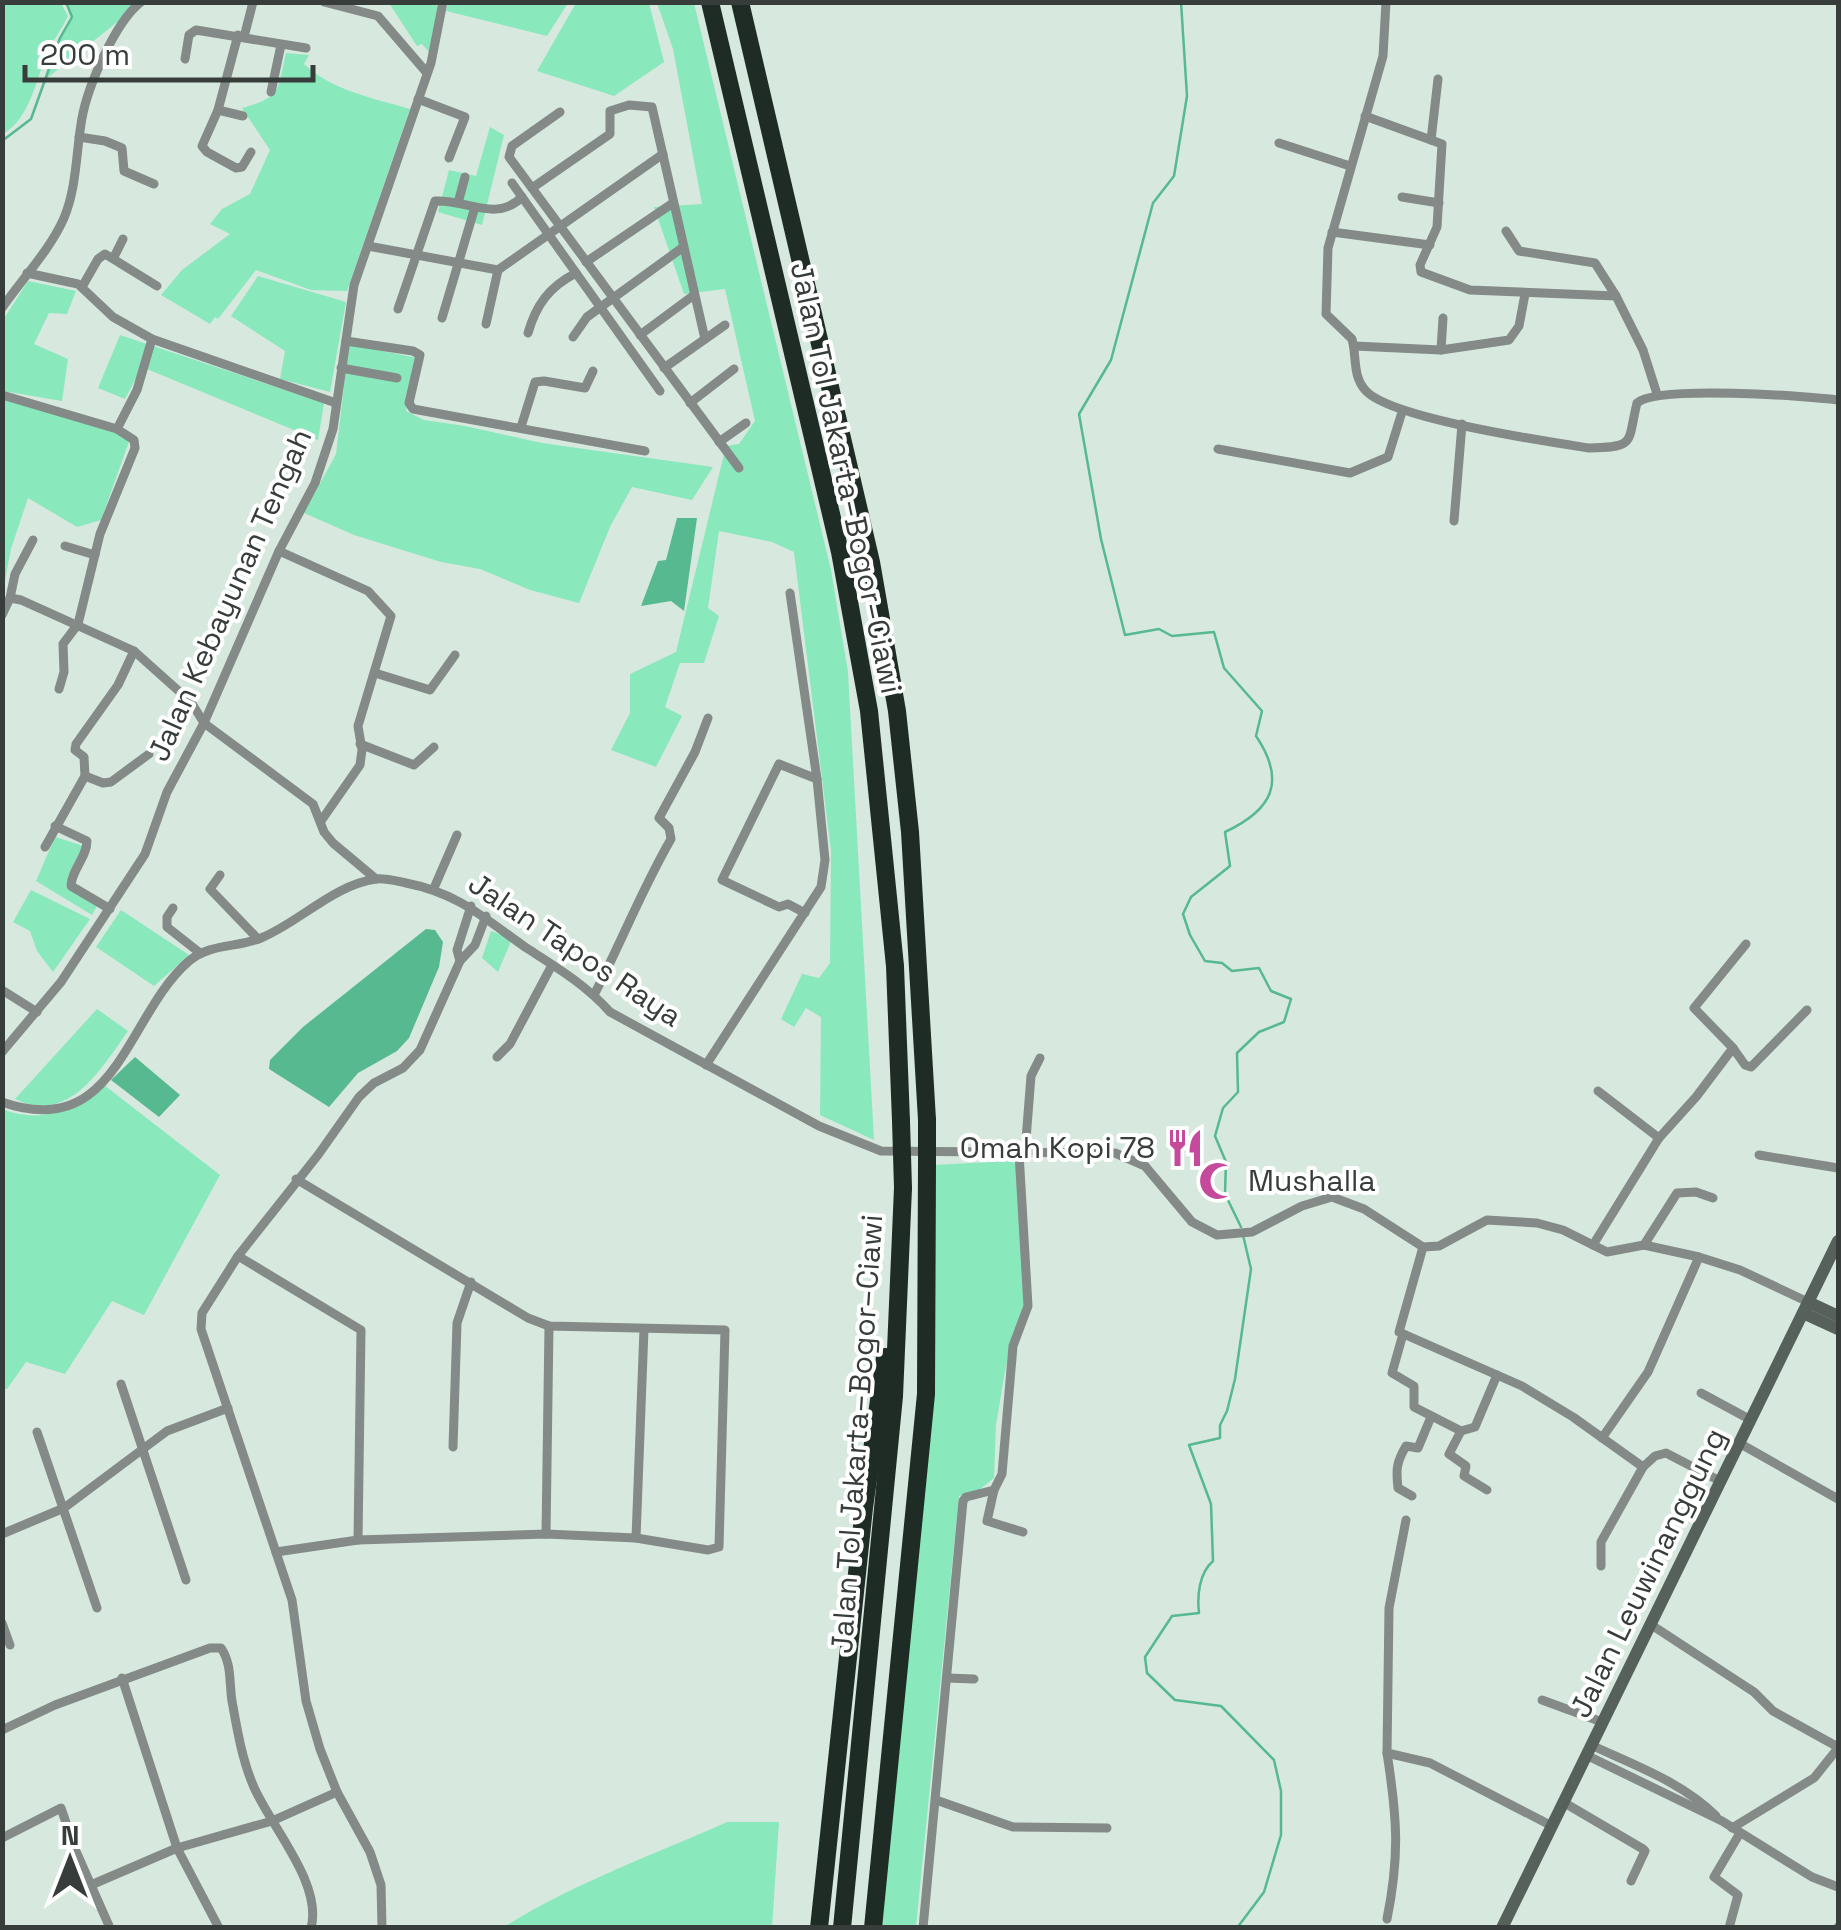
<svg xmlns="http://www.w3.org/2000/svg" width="1841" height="1930" viewBox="0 0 1841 1930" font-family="'Space Grotesk',sans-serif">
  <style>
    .green { fill: #8ae8bd }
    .water { fill: #56b98f }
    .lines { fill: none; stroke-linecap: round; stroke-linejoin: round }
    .stream { stroke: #56b98f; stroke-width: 2.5 }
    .minor { stroke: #848a87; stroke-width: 9 }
    .secondary { stroke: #57615c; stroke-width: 12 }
    .motorway { stroke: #1f2c25; stroke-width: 18 }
    .motorway-bridge { stroke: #1f2c25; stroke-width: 18 }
    .labels { text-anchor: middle; stroke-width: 8; stroke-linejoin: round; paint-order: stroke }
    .street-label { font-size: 30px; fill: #373d3a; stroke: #fff }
    .poi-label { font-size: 30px; fill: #373d3a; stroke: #fff; text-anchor: end }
  </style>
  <rect width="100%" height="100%" fill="#d7e8df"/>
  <g class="green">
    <path d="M2,3H61L68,16C62,29 54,39 48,51C36,78 31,118 3,134Z"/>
    <path d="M66,3H141L46,79L60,38L71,17Z"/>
    <path d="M389,3H427L439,6L430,53L422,44L417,46Z"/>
    <path d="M448,3V2L568,3L547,36L446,11Z"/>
    <path d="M576,3H649L664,62L614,96L537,71Z"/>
    <path d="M657,3H694L831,570L848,672L874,1140L820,1115L821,1017L806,1008L794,1027L781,1019L802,974L819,978L830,963L831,851L794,552L772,542L719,531L708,608L719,616L704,663H680L665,707L682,716L656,767L611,750L630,713V674L676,652L726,446L739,444L755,421L725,289L684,294L654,207L702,204L673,49Z"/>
    <path d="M286,53L309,55L304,64C333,91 373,98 410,109L347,291L311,290L256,270L218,319L215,317L210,324L161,295L182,270L230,234L210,224L222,209L250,194L270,150L242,108C282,97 277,91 286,53Z"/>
    <path d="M490,127L504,135L482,225L438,212L449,170L476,176Z"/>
    <path d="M258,276L346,302L330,392L280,379L285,351L231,316Z"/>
    <path d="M28,281L76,291L67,314L49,313L34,344L68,359L62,401L3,391V320Z"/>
    <path d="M120,335L324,403L318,440L142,367L125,399L98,388Z"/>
    <path d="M349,344L417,358L406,411L424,420L465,426L542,443L713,467L692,500L632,487L610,527L579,603L530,590L480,569L441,562L354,535L304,513L336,454Z"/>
    <path d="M3,400L78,418L130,439L101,520L77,527L28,498L11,549L3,591Z"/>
    <path d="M55,837L84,846L66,887L97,906L92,915L36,881Z"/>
    <path d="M31,890L90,919L53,972L37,951L30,931L13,922Z"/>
    <path d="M121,910L189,955L154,986L96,947Z"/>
    <path d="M491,931L512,939L498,972L482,958Z"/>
    <path d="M97,1009L128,1031C101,1069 69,1125 15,1099Z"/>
    <path d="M104,1085L220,1175L144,1315L112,1301L65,1374L26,1362L7,1389H3L2,1109C44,1125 71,1109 104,1085Z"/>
    <path d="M1012,1161L1017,1164L1026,1305L1011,1341L1004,1377L996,1425L994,1478L979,1490L959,1496L916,1927L873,1928L926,1394L934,1165Z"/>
    <path d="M727,1822H779L772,1927H504C574,1883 651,1856 727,1822Z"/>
  </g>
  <g class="water">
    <path d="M677,518H697L684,611L671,601L641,606L658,561L666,560Z"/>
    <path d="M426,929L435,930L443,942L439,967L409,1038L397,1051L358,1073L329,1107L269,1069L270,1060L303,1027Z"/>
    <path d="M135,1057L180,1095L159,1117L111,1080Z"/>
  </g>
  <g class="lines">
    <g class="stream">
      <path d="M1181,2L1187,96L1174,176L1153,203L1111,360L1079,414L1101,539L1125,635L1159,629L1172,636L1214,632L1224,668L1262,711L1256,736C1287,782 1272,810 1225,832L1230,866L1191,897L1183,914L1190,935L1205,961L1222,963L1232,971L1259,968L1271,991L1291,999L1284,1022L1259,1032L1237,1053L1238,1092L1223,1108L1215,1136L1226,1162L1225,1194L1241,1227"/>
      <path d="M2,141L31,119L60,38L72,17L66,2"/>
      <path d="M1237,1928L1264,1892L1281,1835V1791L1274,1760L1221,1706L1175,1700L1147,1673L1145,1657L1172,1616L1199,1613C1197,1596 1199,1573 1213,1561L1211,1504L1189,1445L1220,1438V1425L1227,1411L1235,1379L1251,1269L1243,1235"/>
    </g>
    <g class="minor">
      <path d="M324,2L378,16L427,73"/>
      <path d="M1386,2L1383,56L1328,248L1326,314L1352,339C1357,357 1352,376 1366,391C1393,419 1544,441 1589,448C1637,447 1627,443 1637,403C1656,385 1807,396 1838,400"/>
      <path d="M238,35L218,110L202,146L207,152L236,168L242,167L251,152"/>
      <path d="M244,37L253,2"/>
      <path d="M185,59L189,35L196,30L306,48"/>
      <path d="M271,92L281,45"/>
      <path d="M418,99L465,117L449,158"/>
      <path d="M218,110L243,116"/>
      <path d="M560,112L512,146L509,157L739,468"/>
      <path d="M1365,116L1442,144L1437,227L1420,265L1421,272L1470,290L1616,296L1643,350L1657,394"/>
      <path d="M79,137L105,141L122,148L124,171L154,184"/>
      <path d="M1431,140L1438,79"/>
      <path d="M1279,143L1350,166"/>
      <path d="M512,183L660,391"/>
      <path d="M532,188L610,134V111L629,105L652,107L705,339"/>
      <path d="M1402,197L1439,203"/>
      <path d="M458,203L465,177"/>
      <path d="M1506,231L1519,251L1595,263L1616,296"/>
      <path d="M1332,232L1430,245"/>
      <path d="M368,246L498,270L663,154"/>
      <path d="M114,257L123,239"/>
      <path d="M586,262L673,203"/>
      <path d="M27,273L78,284L113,317L152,339L336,403"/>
      <path d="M82,287L98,259L105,254L157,286"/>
      <path d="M2,308C22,279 50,250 64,218C77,187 76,151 82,118C88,86 115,22 141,2"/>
      <path d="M398,309L435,201C466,199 496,223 522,197"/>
      <path d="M442,318L475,207"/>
      <path d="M486,324L498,270"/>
      <path d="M528,333C536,305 549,287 576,273"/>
      <path d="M640,335L694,295"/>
      <path d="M573,337L587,317L682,248"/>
      <path d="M346,341L413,351L420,355L409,403L413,409L645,451"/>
      <path d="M1354,346L1441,350L1509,340L1519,326L1525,294"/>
      <path d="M1441,350L1443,318"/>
      <path d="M341,368L397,378"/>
      <path d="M664,368L725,325"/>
      <path d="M2,395L117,429L134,440L135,448L100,534L78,624L63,644L64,672L59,689"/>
      <path d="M690,403L734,369"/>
      <path d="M521,427L535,382L544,381L585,388L593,371"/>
      <path d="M117,429L137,390L152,339"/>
      <path d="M719,442L746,423"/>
      <path d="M1218,449L1350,473L1388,457L1402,412"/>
      <path d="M1454,521L1462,424"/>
      <path d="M65,546L95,555"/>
      <path d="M279,551L368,591L391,616L358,726L362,750L360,765L321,821"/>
      <path d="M10,598L15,574L33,540"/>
      <path d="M2,615L10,598L21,600L134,651L191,702L204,723L313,804L324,832L333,843L376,879"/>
      <path d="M375,673L430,690L455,655"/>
      <path d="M360,744L414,765L434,747"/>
      <path d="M85,776L103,783L111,782L149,754"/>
      <path d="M55,826L87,841C87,857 71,871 71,886L110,909"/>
      <path d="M45,847L85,776L84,757L75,750L76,744L118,685L134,651"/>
      <path d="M220,875L210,889L258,939"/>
      <path d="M434,888L457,835"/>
      <path d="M173,908L167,917V927L200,953"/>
      <path d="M805,913L788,904L779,907L722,880L779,764L817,779"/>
      <path d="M460,961L457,950L471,906"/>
      <path d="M2,990L37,1012"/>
      <path d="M594,995C621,943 642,889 671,839L669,828L659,818L695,752L708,718"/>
      <path d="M1733,1048L1745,1065L1751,1067L1807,1010"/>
      <path d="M2,1052L61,982L145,854L167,792L204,723L279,551L315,483L333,429L354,285L431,63L443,2"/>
      <path d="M497,1057L510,1044L552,965"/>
      <path d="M706,1065L821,887L825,860L817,779L790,593"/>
      <path d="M1598,1091L1659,1138"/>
      <path d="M2,1102C117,1143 126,1015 189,961C211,943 236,948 261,938C300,922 333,885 376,879C386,878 396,881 406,883C458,893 484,918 525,947C556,967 585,984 610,1012L819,1126L881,1151L1115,1153L1145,1166L1192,1222L1217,1235L1252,1232L1302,1206L1332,1197L1364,1209L1423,1247L1439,1246L1487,1220L1537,1223L1563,1230L1607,1252L1644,1245L1699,1257L1740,1270L1808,1302"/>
      <path d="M1025,1152L1031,1076L1040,1058"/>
      <path d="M1759,1155L1838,1168"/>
      <path d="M1593,1245L1659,1138L1696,1097L1733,1048L1694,1008L1746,944"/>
      <path d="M1644,1245L1677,1193L1696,1192L1713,1198"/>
      <path d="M1423,1247L1399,1332L1522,1386L1573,1417L1643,1467L1601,1542V1566"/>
      <path d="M238,1256L361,1330L358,1540"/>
      <path d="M1403,1334L1392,1373L1414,1386V1407L1461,1431"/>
      <path d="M121,1384L186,1580"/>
      <path d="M1701,1393L1751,1420"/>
      <path d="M37,1432L97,1608"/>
      <path d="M1602,1438L1648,1372L1699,1257"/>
      <path d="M1739,1443L1838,1499"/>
      <path d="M453,1447L457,1323L471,1282"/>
      <path d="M1643,1467L1655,1456L1666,1453L1720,1481"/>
      <path d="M994,1490L987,1521L1023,1532"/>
      <path d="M1487,1490L1464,1476L1466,1466L1449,1454L1461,1431L1475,1427L1497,1375"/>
      <path d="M1412,1496L1398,1488C1396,1470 1396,1463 1406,1446L1418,1448L1431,1417"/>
      <path d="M1406,1520L1389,1608L1387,1753L1430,1763L1552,1826"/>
      <path d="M2,1534L64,1508L167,1431L228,1408"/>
      <path d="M546,1534L549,1326"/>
      <path d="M636,1538L644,1329"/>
      <path d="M276,1552L358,1540L546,1534L636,1538L708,1550L719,1547L725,1330L549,1326L528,1318L296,1179"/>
      <path d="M2,1623L10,1645"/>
      <path d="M1653,1626L1754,1692L1773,1711L1838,1747"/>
      <path d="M122,1678L177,1848L219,1928"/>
      <path d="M947,1678L974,1679"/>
      <path d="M1542,1700L1602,1722"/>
      <path d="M2,1730L55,1705L210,1648H221C232,1664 229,1682 232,1701C237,1729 242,1759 253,1785C270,1826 323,1883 311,1928"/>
      <path d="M1591,1745C1634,1765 1682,1782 1716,1816"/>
      <path d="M1387,1753C1397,1817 1400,1855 1387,1919"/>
      <path d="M1586,1755L1722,1821L1812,1877L1838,1887"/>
      <path d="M936,1800L1013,1827L1107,1828"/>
      <path d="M1563,1802L1643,1849L1645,1851L1631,1881"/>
      <path d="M1732,1828L1814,1778L1838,1748"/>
      <path d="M2,1838L61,1808L75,1849L110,1928"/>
      <path d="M91,1885L177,1848L272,1821L337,1792"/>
      <path d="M382,1928L381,1885L370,1852L337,1792L320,1749L306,1701L292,1600L201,1329L202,1313L238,1256L318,1155L359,1097L374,1083L403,1068L420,1050L460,961L475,945L486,916"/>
      <path d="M923,1928L963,1501L966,1497L994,1490L1002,1474L1013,1346L1028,1306L1019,1153"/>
      <path d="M1729,1928L1738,1895L1714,1877L1740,1833"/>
      <path d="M1838,1928V1927"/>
    </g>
    <g class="secondary">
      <path d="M1808,1302L1838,1316"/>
      <path d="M1803,1313L1838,1329"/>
      <path d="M1502,1928L1838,1241"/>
    </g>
    <g class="motorway">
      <path d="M710,2L840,552L869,711L895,966L901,1121"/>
      <path d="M740,2L871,562L897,711L910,832L927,1120"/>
      <path d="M819,1928L864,1508L885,1357"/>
      <path d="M842,1928L894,1396L903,1188"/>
      <path d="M873,1928L926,1394L927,1164"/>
    </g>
    <g class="motorway-bridge">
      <path d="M927,1120V1164"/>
      <path d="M901,1121L903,1188"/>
    </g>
  </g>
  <defs>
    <g id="restaurant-bare" transform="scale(3)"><path d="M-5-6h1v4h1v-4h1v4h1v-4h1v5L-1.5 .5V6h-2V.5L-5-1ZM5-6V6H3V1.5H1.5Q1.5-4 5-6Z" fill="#c54a9b" stroke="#fff" stroke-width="2.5" paint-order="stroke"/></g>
    <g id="mosque-bare" transform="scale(3)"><path d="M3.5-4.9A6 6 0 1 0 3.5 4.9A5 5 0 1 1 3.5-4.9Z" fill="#c54a9b" stroke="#fff" stroke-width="2.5" paint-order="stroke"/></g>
  </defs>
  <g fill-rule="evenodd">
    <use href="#restaurant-bare" x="1185" y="1148"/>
    <use href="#mosque-bare" x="1218" y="1181"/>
  </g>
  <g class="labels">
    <g class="street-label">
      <text transform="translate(846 478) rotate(78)" y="10">Jalan Tol Jakarta–Bogor–Ciawi</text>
      <text transform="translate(230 595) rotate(-66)" y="10">Jalan Kebayunan Tengah</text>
      <text transform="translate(575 950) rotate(34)" y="10">Jalan Tapos Raya</text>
      <text transform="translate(857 1434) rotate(-86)" y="10">Jalan Tol Jakarta–Bogor–Ciawi</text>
      <text transform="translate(1648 1573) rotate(-64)" y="10">Jalan Leuwinanggung</text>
    </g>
    <g class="poi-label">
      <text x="1155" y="1158">Omah Kopi 78</text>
      <text x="1248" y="1191" text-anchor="start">Mushalla</text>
    </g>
  </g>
  <rect width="1841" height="1930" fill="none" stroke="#373d3a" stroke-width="10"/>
  <g transform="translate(70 1860)" stroke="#ffffff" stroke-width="8" paint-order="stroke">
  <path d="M0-8L18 38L0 25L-18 38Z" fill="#373d3a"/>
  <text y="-15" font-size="28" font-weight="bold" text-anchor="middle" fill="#373d3a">N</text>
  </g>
  <path d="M25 65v15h288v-15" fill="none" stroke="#373d3a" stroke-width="5"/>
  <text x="40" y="65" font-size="30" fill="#373d3a" stroke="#ffffff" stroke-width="8" paint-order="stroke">200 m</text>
</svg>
